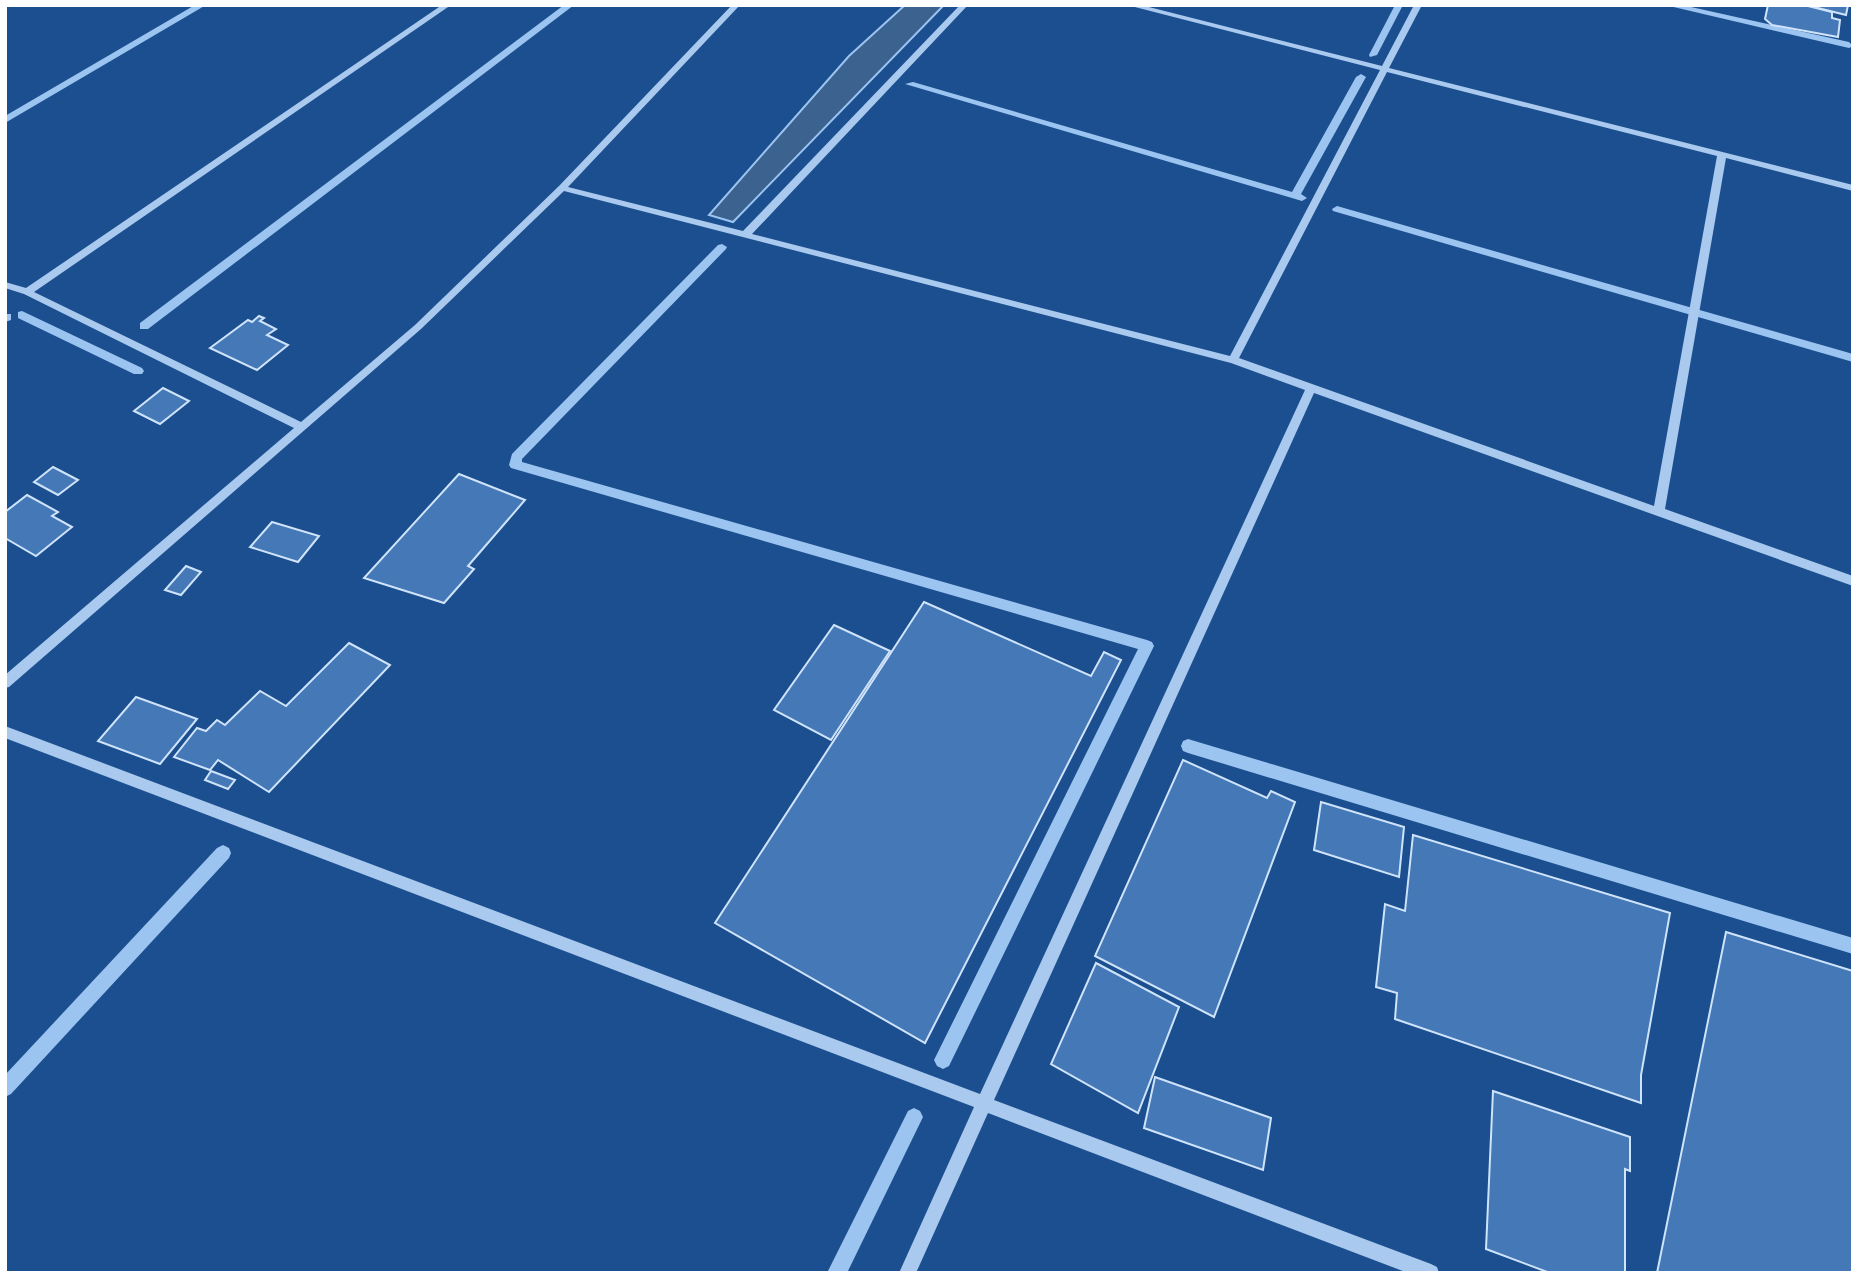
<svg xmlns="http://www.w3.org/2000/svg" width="1858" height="1278" viewBox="0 0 1858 1278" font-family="Helvetica,sans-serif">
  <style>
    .water { fill: #3c6290; stroke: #9cc4f0; stroke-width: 2 }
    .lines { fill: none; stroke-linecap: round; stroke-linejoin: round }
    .stream { fill: #9cc4f0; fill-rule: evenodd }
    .building { fill: #4478b7; stroke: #cfe3fa; stroke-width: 2 }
    .minor { fill: #a9c9ee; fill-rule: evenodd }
  </style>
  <rect width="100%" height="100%" fill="#1b4f8f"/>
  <path class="water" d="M905,5H944L733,222L709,215L849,56Z"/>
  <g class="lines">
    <g class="stream">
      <path d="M195,5H206L5,123V116Z"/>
      <path d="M564,5H574L148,329H140V323Z"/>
      <path d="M1395,5H1403L1377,55L1370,57L1369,55Z"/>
      <path d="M1665,5H1682L1849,42L1853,46L1849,48Z"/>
      <path d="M1361,74L1366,77L1301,194L1307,198L1302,201L905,84L913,82L1292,192L1356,77Z"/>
      <path d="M1337,206L1853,354V362L1333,211L1332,209Z"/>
      <path d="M722,244L727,247L726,249L522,459V462L1147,640L1152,642L1154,646L949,1066L943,1069L937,1066L934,1060L937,1054L1138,649L511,468L509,465L512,454L718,245Z"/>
      <path d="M22,311L142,368L144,371L142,374H134L18,318V312Z"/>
      <path d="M5,314H11V320L5,322Z"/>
      <path d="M1188,739L1853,938V954L1188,753L1183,751L1181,746L1183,741Z"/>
      <path d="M223,845L229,848L231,853L229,858L11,1094L5,1097V1075L217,848Z"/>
      <path d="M914,1108L920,1111L923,1117L847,1273H827L908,1111Z"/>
    </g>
  </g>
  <g class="building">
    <path d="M1768,5H1804L1832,12V18L1840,20L1838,37L1772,25L1765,19Z"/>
    <path d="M1806,5H1848L1846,15Z"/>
    <path d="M259,316L264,318L260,321L276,329L267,335L288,345L257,370L210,348L248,320L252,322Z"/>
    <path d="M163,388L189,401L160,424L134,411Z"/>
    <path d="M53,467L78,480L58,495L34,482Z"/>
    <path d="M459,474L525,500L468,566L474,569L444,603L364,578Z"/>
    <path d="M27,495L58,512L52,516L72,527L36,556L5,538V512Z"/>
    <path d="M272,522L319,536L298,562L250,547Z"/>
    <path d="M186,566L201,572L181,595L165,590Z"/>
    <path d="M924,602L1091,676L1104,652L1121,660L925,1043L715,923Z"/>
    <path d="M834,625L890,651L831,740L774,710Z"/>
    <path d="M349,643L390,665L269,792L218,760L210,770L174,757L197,728L206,731L217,720L225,725L260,691L286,706Z"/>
    <path d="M136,697L197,719L160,764L98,741Z"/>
    <path d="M1183,760L1267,798L1271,791L1295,802L1214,1017L1095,956Z"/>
    <path d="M211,771L235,780L228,789L205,780Z"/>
    <path d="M1321,802L1404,827L1399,877L1314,850Z"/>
    <path d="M1413,835L1670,913L1641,1075V1103L1395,1019L1397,993L1376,987L1385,904L1405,911Z"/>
    <path d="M1726,932L1853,971V1273H1657Z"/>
    <path d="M1096,963L1179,1007L1138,1113L1051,1064Z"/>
    <path d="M1155,1077L1271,1118L1263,1170L1144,1128Z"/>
    <path d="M1493,1091L1630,1137V1171L1625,1169V1273H1550L1486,1249Z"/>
  </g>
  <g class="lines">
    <path class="minor" d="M442,5H451L34,292L301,422L415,325L559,186L732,5H740L568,187L743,231L960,5H968L752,234L1230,356L1380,70L1127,5H1141L1382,66L1414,5H1422L1389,68L1853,185V191L1726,158L1665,509L1853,576V586L1314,393L994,1100L1431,1264L1437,1267L1439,1273H1408L988,1113L916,1273H899L974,1107L5,738V726L980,1094L1305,390L1231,363L564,191L421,329L9,687L5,688V675L294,428L24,294L5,288V282L26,288ZM1387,72L1717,156L1654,506L1239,358Z"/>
  </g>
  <rect width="1858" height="1278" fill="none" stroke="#ffffff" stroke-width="14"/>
</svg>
